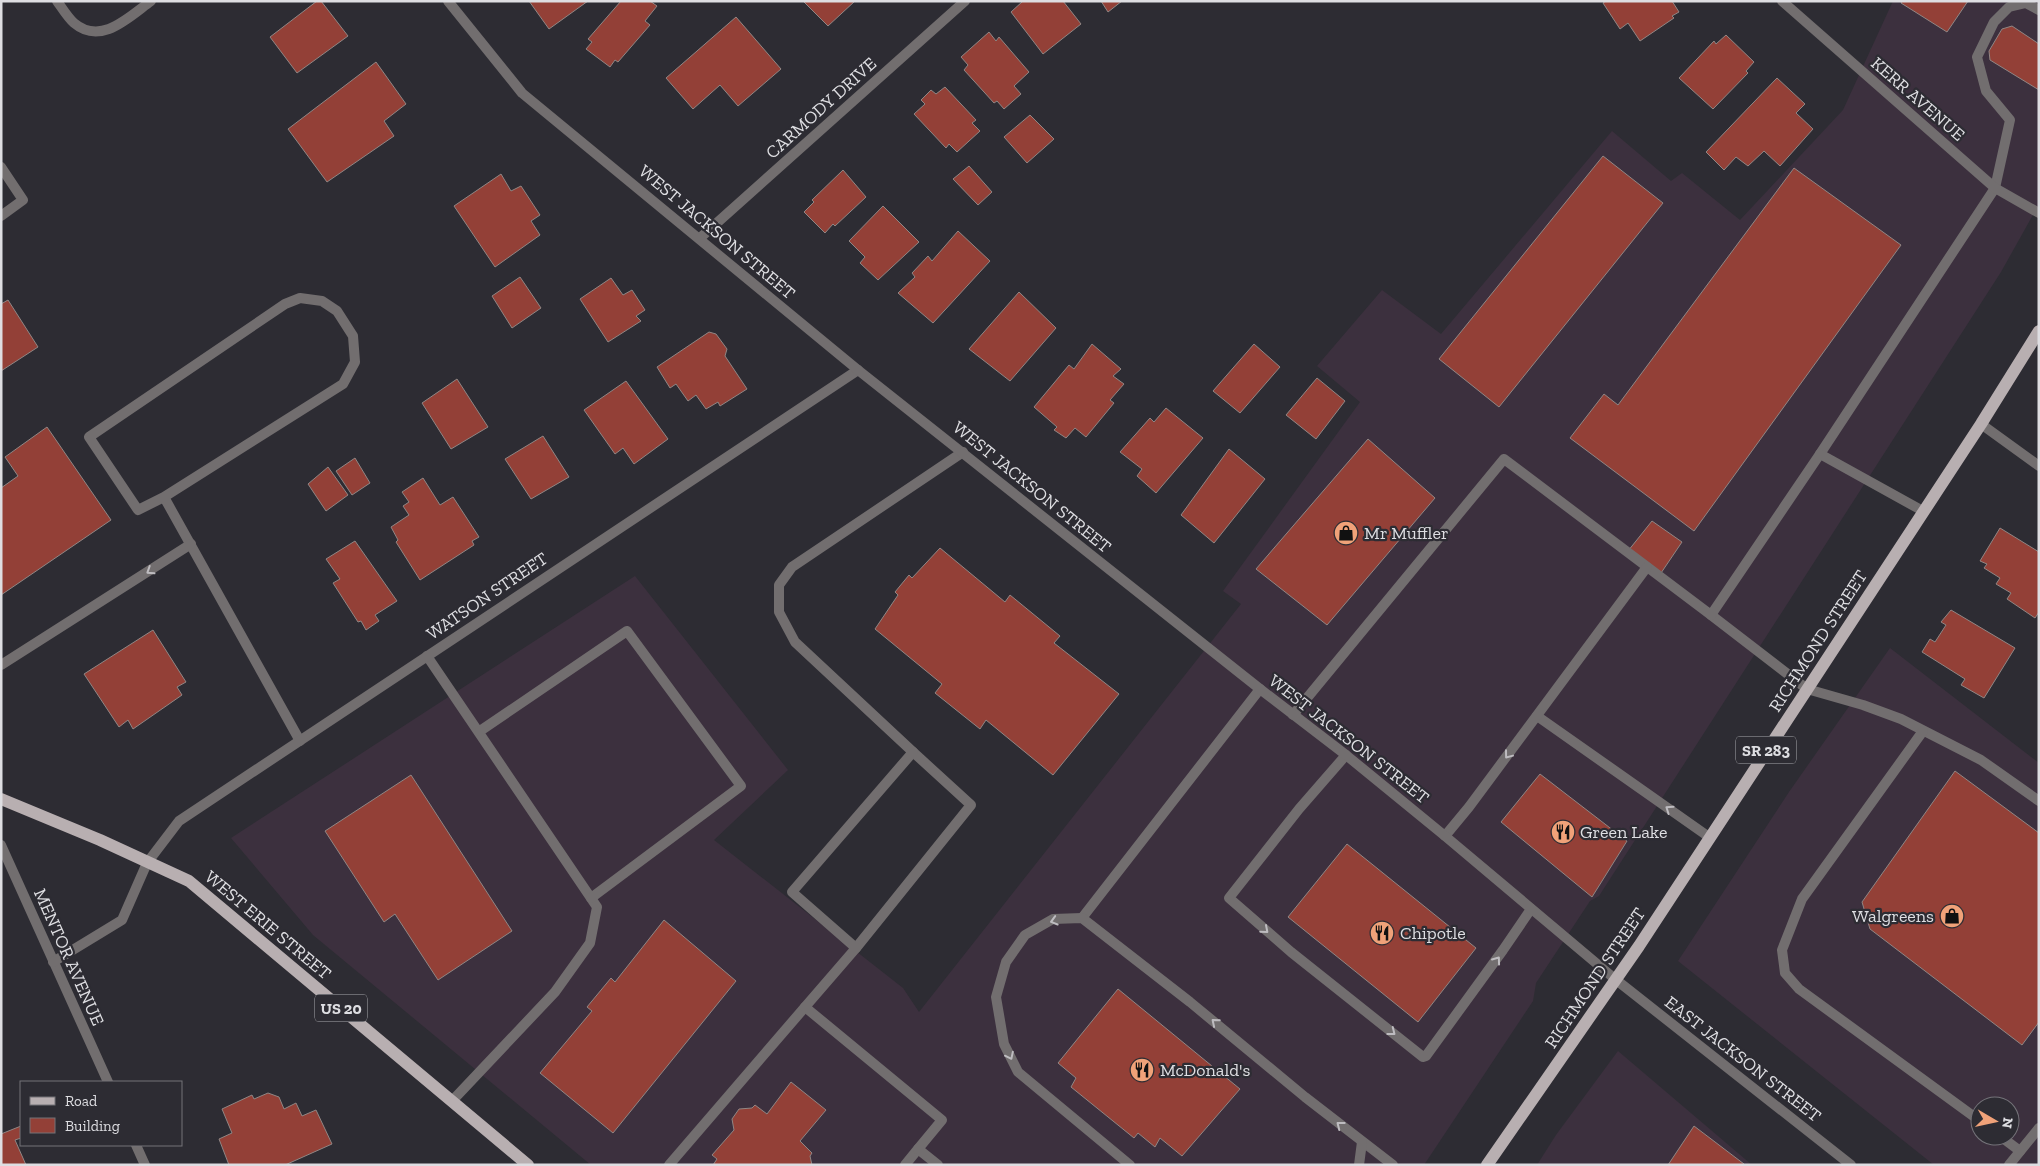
<svg xmlns="http://www.w3.org/2000/svg" width="2040" height="1166" viewBox="0 0 2040 1166" font-family="'Zilla Slab',serif">
  <style>
    .commercial { fill: #3c303e; fill-rule: evenodd }
    .building { fill: #934037; stroke: #908684 }
    .lines { fill: none; stroke-linecap: round; stroke-linejoin: round }
    .service { stroke: #726e6f; stroke-width: 10 }
    .minor { stroke: #726e6f; stroke-width: 10 }
    .tertiary { stroke: #726e6f; stroke-width: 10 }
    .primary { stroke: #b8afb1; stroke-width: 12 }
    .oneway { stroke: #bebcc0 }
    .labels { text-anchor: middle; stroke-width: 4.5; stroke-linejoin: round; paint-order: stroke }
    .shield { fill: #2d2c33; stroke: #a9a9ae; stroke-width: 1 }
    .shield-label { font-size: 16px; font-weight: bold; fill: #dedee2 }
    .street-label { font-size: 18px; fill: #dedee2; stroke: #2d2c33 }
    .poi-label { font-size: 18px; fill: #dedee2; stroke: #2d2c33; text-anchor: start }
  </style>
  <rect width="100%" height="100%" fill="#2d2c33"/>
  <g class="commercial">
    <path d="M1893,1H2039V204L2001,272L1599,896L1590,901L1536,983L1533,1001L1424,1165H591L313,935L231,838L635,576L788,770L714,840L903,988L919,1012L1241,604L1223,591L1360,402L1317,366L1382,290L1441,334L1612,131L1671,181L1682,173L1740,220L1843,110Z"/>
    <path d="M1890,648L2039,763V1165H1934L1678,961L1789,792ZM1980,1106H2010V1136H1980Z"/>
    <path d="M1618,1051L1752,1165H1537L1556,1135Z"/>
  </g>
  <g class="building">
    <path d="M317,1H321L348,36L297,73L270,37Z"/>
    <path d="M529,1H588L549,29Z"/>
    <path d="M621,1H650L657,6L645,21L650,25L618,62L615,60L610,67L586,49L592,42L588,39Z"/>
    <path d="M803,1H855L828,26Z"/>
    <path d="M1023,1H1063L1081,24L1043,54L1011,12Z"/>
    <path d="M1101,1H1122L1108,12Z"/>
    <path d="M1606,1H1672L1679,12L1672,16L1674,18L1640,41L1628,23L1620,29L1603,3Z"/>
    <path d="M1902,1H1968L1947,32L1901,3Z"/>
    <path d="M736,17L781,69L738,106L720,85L693,109L666,78Z"/>
    <path d="M2012,26L2039,44V90L1990,60L1989,51L2002,29Z"/>
    <path d="M989,32L996,41L999,37L1029,72L1014,86L1021,94L1004,109L997,101L994,103L964,70L968,65L961,57Z"/>
    <path d="M1726,35L1754,62L1746,71L1748,73L1713,109L1679,78L1714,41L1716,44Z"/>
    <path d="M376,62L406,104L384,121L394,136L327,182L288,129Z"/>
    <path d="M1777,78L1805,104L1796,113L1813,129L1780,166L1764,151L1748,166L1736,157L1724,170L1706,152Z"/>
    <path d="M945,87L976,120L972,123L980,131L957,152L949,144L946,148L914,114L925,104L921,100L931,90L936,94Z"/>
    <path d="M1030,115L1054,139L1027,163L1004,137Z"/>
    <path d="M1603,156L1663,203L1499,407L1439,359Z"/>
    <path d="M969,166L992,192L978,205L953,179Z"/>
    <path d="M1794,168L1901,245L1694,531L1570,438L1604,394L1618,405Z"/>
    <path d="M843,170L866,197L835,226L833,224L825,233L804,212L814,202L812,200Z"/>
    <path d="M501,174L511,191L521,186L540,215L531,221L540,235L495,267L454,206Z"/>
    <path d="M883,206L919,242L878,280L860,263L865,257L849,241Z"/>
    <path d="M958,231L990,261L933,323L898,293L915,277L912,273L928,256L932,261Z"/>
    <path d="M520,277L541,308L512,328L492,296Z"/>
    <path d="M611,278L623,295L632,290L645,310L636,316L641,321L608,342L580,299Z"/>
    <path d="M1019,292L1056,328L1010,381L969,349Z"/>
    <path d="M8,300L38,347L1,371V304Z"/>
    <path d="M709,332L716,334L727,349L725,356L747,389L720,406L718,402L706,409L696,395L688,401L676,384L670,388L657,367Z"/>
    <path d="M1092,344L1121,369L1113,376L1124,384L1110,400L1114,403L1086,437L1075,428L1066,438L1054,430L1057,427L1034,407L1069,365L1074,369Z"/>
    <path d="M1254,344L1280,367L1240,413L1213,391Z"/>
    <path d="M1317,378L1345,401L1316,439L1286,415Z"/>
    <path d="M457,379L488,427L451,449L422,403Z"/>
    <path d="M626,381L668,439L634,464L623,448L615,454L584,410Z"/>
    <path d="M1166,408L1203,438L1156,493L1137,476L1142,469L1120,452L1150,418L1154,422Z"/>
    <path d="M47,427L111,520L1,595V488L18,476L5,457Z"/>
    <path d="M543,436L569,477L531,499L505,459Z"/>
    <path d="M1368,439L1435,498L1327,625L1256,569Z"/>
    <path d="M1229,449L1265,479L1214,543L1181,515Z"/>
    <path d="M355,458L370,483L352,495L336,471Z"/>
    <path d="M328,467L348,495L326,511L308,484Z"/>
    <path d="M423,478L440,505L453,497L479,537L472,541L474,545L420,580L396,542L398,540L391,527L409,515L403,506L409,502L402,492Z"/>
    <path d="M1652,521L1682,542L1661,573L1628,551Z"/>
    <path d="M2000,528L2039,552V612L2035,618L2007,599L2011,593L1996,584L2000,578L1984,568L1987,564L1980,561Z"/>
    <path d="M355,541L397,601L375,615L379,621L366,630L361,621L358,622L333,583L340,579L326,559Z"/>
    <path d="M940,548L1005,602L1010,595L1060,636L1054,643L1119,694L1053,775L986,720L980,729L935,693L942,684L875,629L898,595L895,592L909,575L912,578Z"/>
    <path d="M1951,610L2015,648L1984,698L1961,685L1965,679L1922,652L1930,639L1935,642L1946,625L1941,622Z"/>
    <path d="M153,630L186,682L177,687L182,695L133,729L128,720L119,727L84,674Z"/>
    <path d="M1955,771L2039,833V1022L2022,1045L1870,929L1862,902Z"/>
    <path d="M1540,774L1627,841L1592,897L1501,822Z"/>
    <path d="M411,775L512,931L438,980L395,914L384,922L325,831Z"/>
    <path d="M1347,844L1476,948L1418,1022L1288,917Z"/>
    <path d="M664,920L736,981L613,1133L540,1073L592,1011L587,1007L611,978L615,982Z"/>
    <path d="M1118,989L1240,1089L1182,1156L1160,1138L1155,1147L1138,1133L1134,1138L1071,1087L1076,1078L1058,1063Z"/>
    <path d="M791,1082L826,1110L800,1141L812,1153L810,1156L812,1165H713L717,1159L712,1155L734,1130L732,1119L739,1109L752,1108L755,1105L767,1114Z"/>
    <path d="M268,1093L279,1097L284,1109L296,1103L302,1116L316,1110L332,1144L285,1165H229L219,1139L232,1133L222,1109L252,1095L254,1099Z"/>
    <path d="M21,1126V1138L15,1140L26,1165H1V1134Z"/>
    <path d="M1694,1126L1744,1164V1165H1668Z"/>
  </g>
  <g class="lines">
    <g class="service">
      <path d="M57,1C62,8 68,18 74,23C101,46 129,17 151,1"/>
      <path d="M1,167L23,200L1,216"/>
      <path d="M1820,454L1995,188L2010,120L1986,91L1977,57L1994,22L2009,7L2026,3L2039,10"/>
      <path d="M164,497L138,510L89,437L285,304L300,298L322,301L337,311L353,336L355,362L343,384L164,497L300,741"/>
      <path d="M1711,615L1807,689L1863,705L1901,719L1981,760L2039,801"/>
      <path d="M427,656L597,907L590,943L555,992L452,1101"/>
      <path d="M1,665L191,544"/>
      <path d="M1293,715L1504,459L1711,615L1820,454L1923,511"/>
      <path d="M1537,716L1709,837"/>
      <path d="M480,731L627,631L741,786L591,898"/>
      <path d="M1923,731L1802,899L1782,950L1785,973L1799,989L1980,1121"/>
      <path d="M1346,755L1299,809L1229,898L1291,952L1423,1057L1426,1056L1503,950L1531,909"/>
      <path d="M1445,836L1469,807L1647,567"/>
      <path d="M1082,918L1260,689"/>
      <path d="M856,948L971,805L913,752"/>
      <path d="M2000,1136L2020,1151"/>
      <path d="M669,1165L805,1007"/>
      <path d="M905,1165L918,1149"/>
      <path d="M938,1165L918,1149L942,1120L805,1007L856,948L792,892L913,752L795,642L779,612V585L792,567L963,452"/>
      <path d="M1130,1165L1018,1072L1004,1044L996,997L1006,962L1025,935L1053,919L1082,918L1190,1002L1305,1097L1393,1165"/>
      <path d="M1359,1165L1362,1142"/>
      <path d="M2009,1165L2039,1128"/>
    </g>
    <g class="minor">
      <path d="M1782,1L1995,188L2039,213"/>
      <path d="M700,238L965,1"/>
      <path d="M1981,424L2039,466"/>
      <path d="M1,845L108,1082"/>
      <path d="M53,962L122,920L147,863L179,821L858,370"/>
      <path d="M136,1145L145,1165"/>
    </g>
    <path class="tertiary" d="M448,1L522,93L858,370L1260,689L1346,755L1445,836L1615,979L1851,1165"/>
    <g class="primary">
      <path d="M1,799L100,840L189,881L528,1165"/>
      <path d="M1487,1165L1639,946L1981,424L2039,331"/>
    </g>
  </g>
  <defs><path id="oneway-chevron" d="M-2-3.5L2.5 0L-2 3.5" fill="none" stroke-width="1.6" stroke-linecap="round" stroke-linejoin="round" transform="scale(1.25)"/></defs>
  <g class="oneway">
    <use href="#oneway-chevron" transform="translate(150 571) rotate(147)"/>
    <use href="#oneway-chevron" transform="translate(1508 755) rotate(127)"/>
    <use href="#oneway-chevron" transform="translate(1669 809) rotate(-145)"/>
    <use href="#oneway-chevron" transform="translate(1054 921) rotate(164)"/>
    <use href="#oneway-chevron" transform="translate(1265 930) rotate(41)"/>
    <use href="#oneway-chevron" transform="translate(1497 960) rotate(-54)"/>
    <use href="#oneway-chevron" transform="translate(1215 1022) rotate(-140)"/>
    <use href="#oneway-chevron" transform="translate(1392 1032) rotate(38)"/>
    <use href="#oneway-chevron" transform="translate(1010 1056) rotate(64)"/>
    <use href="#oneway-chevron" transform="translate(1340 1125) rotate(-142)"/>
  </g>
  <defs>
    <g id="shop-disc" transform="scale(1.25)"><circle r="9.5" fill="#f0a279" stroke="#2d2c33"/><path d="M-5-2.5h2.3a2.7 3.5 0 0 1 5.4 0H5L5.5 6h-11ZM-1.5-2.5h3a1.5 2.3 0 0 0-3 0Z" fill="#111"/></g>
    <g id="restaurant-disc" transform="scale(1.25)"><circle r="9.5" fill="#f0a279" stroke="#2d2c33"/><path d="M-5-6h1v4h1v-4h1v4h1v-4h1v5L-1.5 .5V6h-2V.5L-5-1ZM5-6V6H3V1.5H1.5Q1.5-4 5-6Z" fill="#111"/></g>
  </defs>
  <g fill-rule="evenodd">
    <use href="#shop-disc" x="1346" y="533"/>
    <use href="#restaurant-disc" x="1563" y="832"/>
    <use href="#shop-disc" x="1952" y="916"/>
    <use href="#restaurant-disc" x="1382" y="933"/>
    <use href="#restaurant-disc" x="1142" y="1070"/>
  </g>
  <g class="labels">
    <g class="shield">
      <rect x="1736" y="736.5" width="60" height="27" rx="4"/>
      <rect x="315" y="994.5" width="52" height="27" rx="4"/>
    </g>
    <g class="shield-label">
      <text x="1766" y="756">SR 283</text>
      <text x="341" y="1014">US 20</text>
    </g>
    <g class="street-label">
      <text transform="translate(1918 99) rotate(41)" y="6">KERR AVENUE</text>
      <text transform="translate(821 108) rotate(-42)" y="6">CARMODY DRIVE</text>
      <text transform="translate(717 232) rotate(40)" y="6">WEST JACKSON STREET</text>
      <text transform="translate(1032 487) rotate(39)" y="6">WEST JACKSON STREET</text>
      <text transform="translate(487 596) rotate(-34)" y="6">WATSON STREET</text>
      <text transform="translate(1818 641) rotate(-57)" y="6">RICHMOND STREET</text>
      <text transform="translate(1349 739) rotate(38)" y="6">WEST JACKSON STREET</text>
      <text transform="translate(268 925) rotate(40)" y="6">WEST ERIE STREET</text>
      <text transform="translate(69 957) rotate(66)" y="6">MENTOR AVENUE</text>
      <text transform="translate(1595 978) rotate(-56)" y="6">RICHMOND STREET</text>
      <text transform="translate(1743 1059) rotate(38)" y="6">EAST JACKSON STREET</text>
    </g>
    <g class="poi-label">
      <text x="1364" y="539">Mr Muffler</text>
      <text x="1580" y="838">Green Lake</text>
      <text x="1934" y="922" text-anchor="end">Walgreens</text>
      <text x="1400" y="939">Chipotle</text>
      <text x="1160" y="1076">McDonald's</text>
    </g>
  </g>
  <rect width="2040" height="1166" fill="none" stroke="#dedee2" stroke-width="5"/>
  <rect x="20" y="1081" width="162" height="65" fill="#2d2c33" stroke="#747379"/>
  <rect x="30" y="1097" width="25" height="8" fill="#b8afb1" stroke="#747379"/>
  <text x="65" y="1106" font-size="15" fill="#dedee2">Road</text>
  <rect x="30" y="1118" width="25" height="15" fill="#934037" stroke="#747379"/>
  <text x="65" y="1131" font-size="15" fill="#dedee2">Building</text>
  <g transform="translate(1995 1121) rotate(99)"><circle r="24" fill="#2d2c33" stroke="#747379"/>
  <path d="M0-4L9 19L0 12L-9 19Z" fill="#f0a279"/>
  <text y="-8" font-size="14" font-weight="bold" text-anchor="middle" fill="#dedee2">N</text>
  </g>
</svg>
